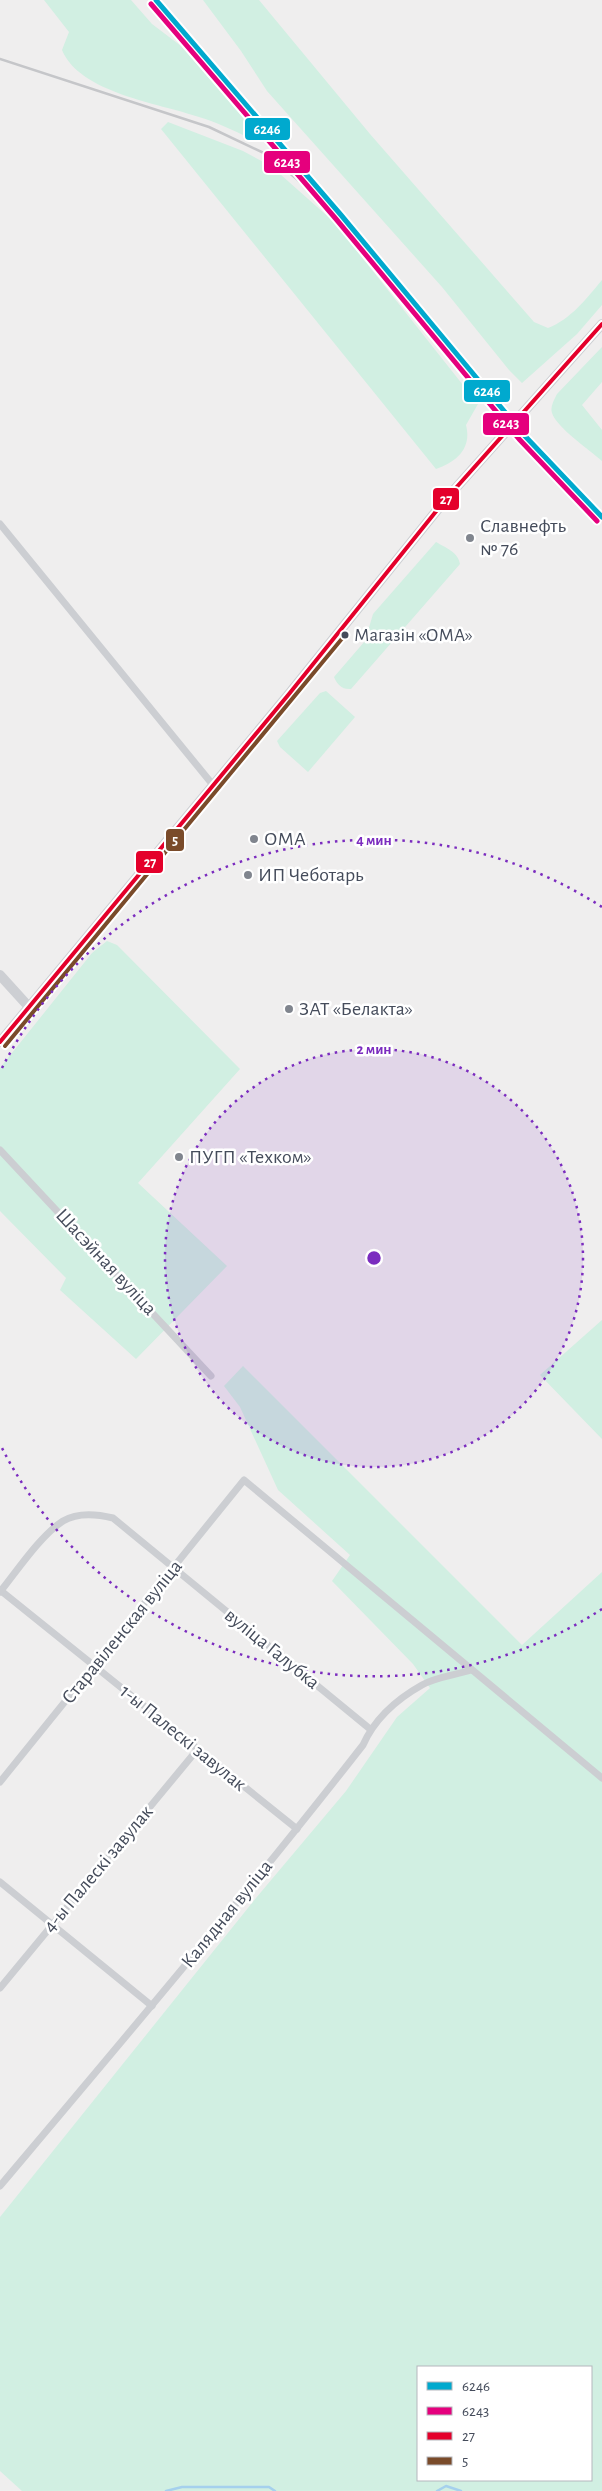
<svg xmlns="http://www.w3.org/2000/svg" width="602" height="2491" viewBox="0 0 602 2491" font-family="'Alegreya Sans',sans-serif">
<rect width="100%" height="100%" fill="#efeeee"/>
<g fill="#d1efe2" fill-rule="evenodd">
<path d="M44 0H131L152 24 181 46 254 130 253 135 249 138C233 130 216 122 199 117 158 103 80 93 62 50L69 32Z"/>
<path d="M203 0H259L370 134 534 322 548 328C571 319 586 299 602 280V305L577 334 522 383 509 370 442 287 267 91 241 51Z"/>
<path d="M168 122 243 151 271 166 334 222 478 404 466 425C472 448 457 462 436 469L161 129Z"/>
<path d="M602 347V382L582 405 602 430V461C590 450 557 428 552 413 550 407 554 400 557 394Z"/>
<path d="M436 542C446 548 458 552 460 564L351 689C342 690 337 684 334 677L365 641 373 614Z"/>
<polygon points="326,691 355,717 308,772 280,747 277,741 320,693"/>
<polygon points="107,941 117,945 240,1069 138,1183 227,1266 136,1359 60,1290 66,1278 0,1211 0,1068 92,953"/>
<polygon points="602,1320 602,1439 540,1375"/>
<path d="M243 1366 522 1645 602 1572V2491H22L0 2471V2217L256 1898 346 1791 397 1717 430 1688 413 1664 332 1581 350 1555 278 1490 240 1407 224 1386ZM418 2367H591V2480H418Z"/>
</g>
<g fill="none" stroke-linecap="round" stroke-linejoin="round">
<g stroke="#a5d0ed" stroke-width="2.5">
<polyline points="166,2491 182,2487 269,2487 275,2491"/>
<polyline points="437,2491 446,2486 461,2491"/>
</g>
<g stroke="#ccced2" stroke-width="7">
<polyline points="0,524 213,785"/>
<polyline points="0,1150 211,1376"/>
<polyline points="0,1590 297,1829"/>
<path d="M0 1592C17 1571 40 1536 63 1521 78 1512 97 1514 113 1518L370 1729"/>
<polyline points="0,1782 244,1480 602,1778"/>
<polyline points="0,1882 152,2006"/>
<polyline points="0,1988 197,1750"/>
<path d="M0 2186C123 2040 246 1895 363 1745 375 1718 397 1699 422 1685 436 1677 456 1675 471 1670"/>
</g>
<g stroke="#cdcfd3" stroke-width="10">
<polyline points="0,975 29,1007"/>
<polyline points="0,1042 289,694 446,499 602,324"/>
</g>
<polyline stroke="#c5c6c9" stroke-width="2.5" points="0,59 209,127 266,154 341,215"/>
<defs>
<polyline id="bus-1" points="0,1042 289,694 446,499 602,324"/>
<polyline id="bus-2" points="5,1046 345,635"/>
</defs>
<use href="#bus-1" stroke="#fff" stroke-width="8"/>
<use href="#bus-2" stroke="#fff" stroke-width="8"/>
<use href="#bus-1" stroke="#e4002b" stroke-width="4"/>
<use href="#bus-2" stroke="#7a4b2a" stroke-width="4"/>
<defs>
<polyline id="rail-1" points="156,0 341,215 524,435 602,517"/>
<polyline id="rail-2" points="151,4 336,219 519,439 597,521"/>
</defs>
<use href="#rail-1" stroke="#fff" stroke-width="9"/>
<use href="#rail-2" stroke="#fff" stroke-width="9"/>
<use href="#rail-1" stroke="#00a9ce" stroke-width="5"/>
<use href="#rail-2" stroke="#e5007d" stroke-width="5"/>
</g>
<circle cx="374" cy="1258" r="209" fill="#7b2cbf" fill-opacity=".12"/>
<g fill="none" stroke="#7b2cbf" stroke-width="2.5" stroke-dasharray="2.5 5">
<circle cx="374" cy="1258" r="209"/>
<path d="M602 1609A418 418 0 0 1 2 1448M2 1068A418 418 0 0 1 602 907"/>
</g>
<g fill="#80858e" stroke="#fff" stroke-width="2">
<circle cx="470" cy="538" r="5"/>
<circle cx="254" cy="839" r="5"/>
<circle cx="248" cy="875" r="5"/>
<circle cx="289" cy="1009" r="5"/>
<circle cx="179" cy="1157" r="5"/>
</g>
<circle fill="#454c5b" stroke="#fff" stroke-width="2" cx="345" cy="635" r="4.5"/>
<g text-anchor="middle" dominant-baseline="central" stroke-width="5" stroke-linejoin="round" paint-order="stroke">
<g font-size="19" fill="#454c5b" stroke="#fff" text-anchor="start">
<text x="354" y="635">Магазін «ОМА»</text>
</g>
<g font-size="20" fill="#454c5b" stroke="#fff" text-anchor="start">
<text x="480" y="526">Славнефть<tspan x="480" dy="23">№ 76</tspan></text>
<text x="264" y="839">ОМА</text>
<text x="258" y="875">ИП Чеботарь</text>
<text x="299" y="1009">ЗАТ «Белакта»</text>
<text x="189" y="1157">ПУГП «Техком»</text>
</g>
<g font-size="20" fill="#454c5b" stroke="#fff">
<text transform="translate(106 1262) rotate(47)">Шасэйная вуліца</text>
<text transform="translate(122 1632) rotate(-51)">Старавіленская вуліца</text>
<text transform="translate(272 1649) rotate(39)">вуліца Галубка</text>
<text transform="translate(183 1738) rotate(39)">1-ы Палескі завулак</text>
<text transform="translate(98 1869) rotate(-50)">4-ы Палескі завулак</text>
<text transform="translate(227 1914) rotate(-51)">Калядная вуліца</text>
</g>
</g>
<circle cx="374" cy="1258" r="8" fill="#7b2cbf" stroke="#fff" stroke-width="2.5"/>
<g font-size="15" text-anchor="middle" font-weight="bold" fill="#7b2cbf" stroke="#fff" stroke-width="5" stroke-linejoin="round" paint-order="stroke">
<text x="374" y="845">4 мин</text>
<text x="374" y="1054">2 мин</text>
</g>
<g stroke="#fff" stroke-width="2">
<rect x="244" y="117" width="47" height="24" rx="5" fill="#00a9ce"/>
<rect x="263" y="150" width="48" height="24" rx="5" fill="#e5007d"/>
<rect x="463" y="379" width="48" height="24" rx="5" fill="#00a9ce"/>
<rect x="482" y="412" width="48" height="24" rx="5" fill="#e5007d"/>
<rect x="432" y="487" width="28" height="24" rx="5" fill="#e4002b"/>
<rect x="165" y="828" width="20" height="24" rx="5" fill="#7a4b2a"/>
<rect x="135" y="850" width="29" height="24" rx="5" fill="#e4002b"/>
</g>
<g font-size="14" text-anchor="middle" font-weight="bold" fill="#fff">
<text x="267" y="134">6246</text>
<text x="287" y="167">6243</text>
<text x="487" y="396">6246</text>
<text x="506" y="428">6243</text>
<text x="446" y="504">27</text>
<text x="175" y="845">5</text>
<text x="150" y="867">27</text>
</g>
<rect x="417" y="2366" width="175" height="115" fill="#ffffff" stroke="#b5b7bd"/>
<rect x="427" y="2382" width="25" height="8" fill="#00a9ce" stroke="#b5b7bd"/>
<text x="462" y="2391" font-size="15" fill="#454c5b">6246</text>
<rect x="427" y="2407" width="25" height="8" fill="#e5007d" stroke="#b5b7bd"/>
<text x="462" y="2416" font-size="15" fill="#454c5b">6243</text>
<rect x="427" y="2432" width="25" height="8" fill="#e4002b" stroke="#b5b7bd"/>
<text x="462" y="2441" font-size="15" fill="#454c5b">27</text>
<rect x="427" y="2457" width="25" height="8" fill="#7a4b2a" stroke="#b5b7bd"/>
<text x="462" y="2466" font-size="15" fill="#454c5b">5</text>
</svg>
